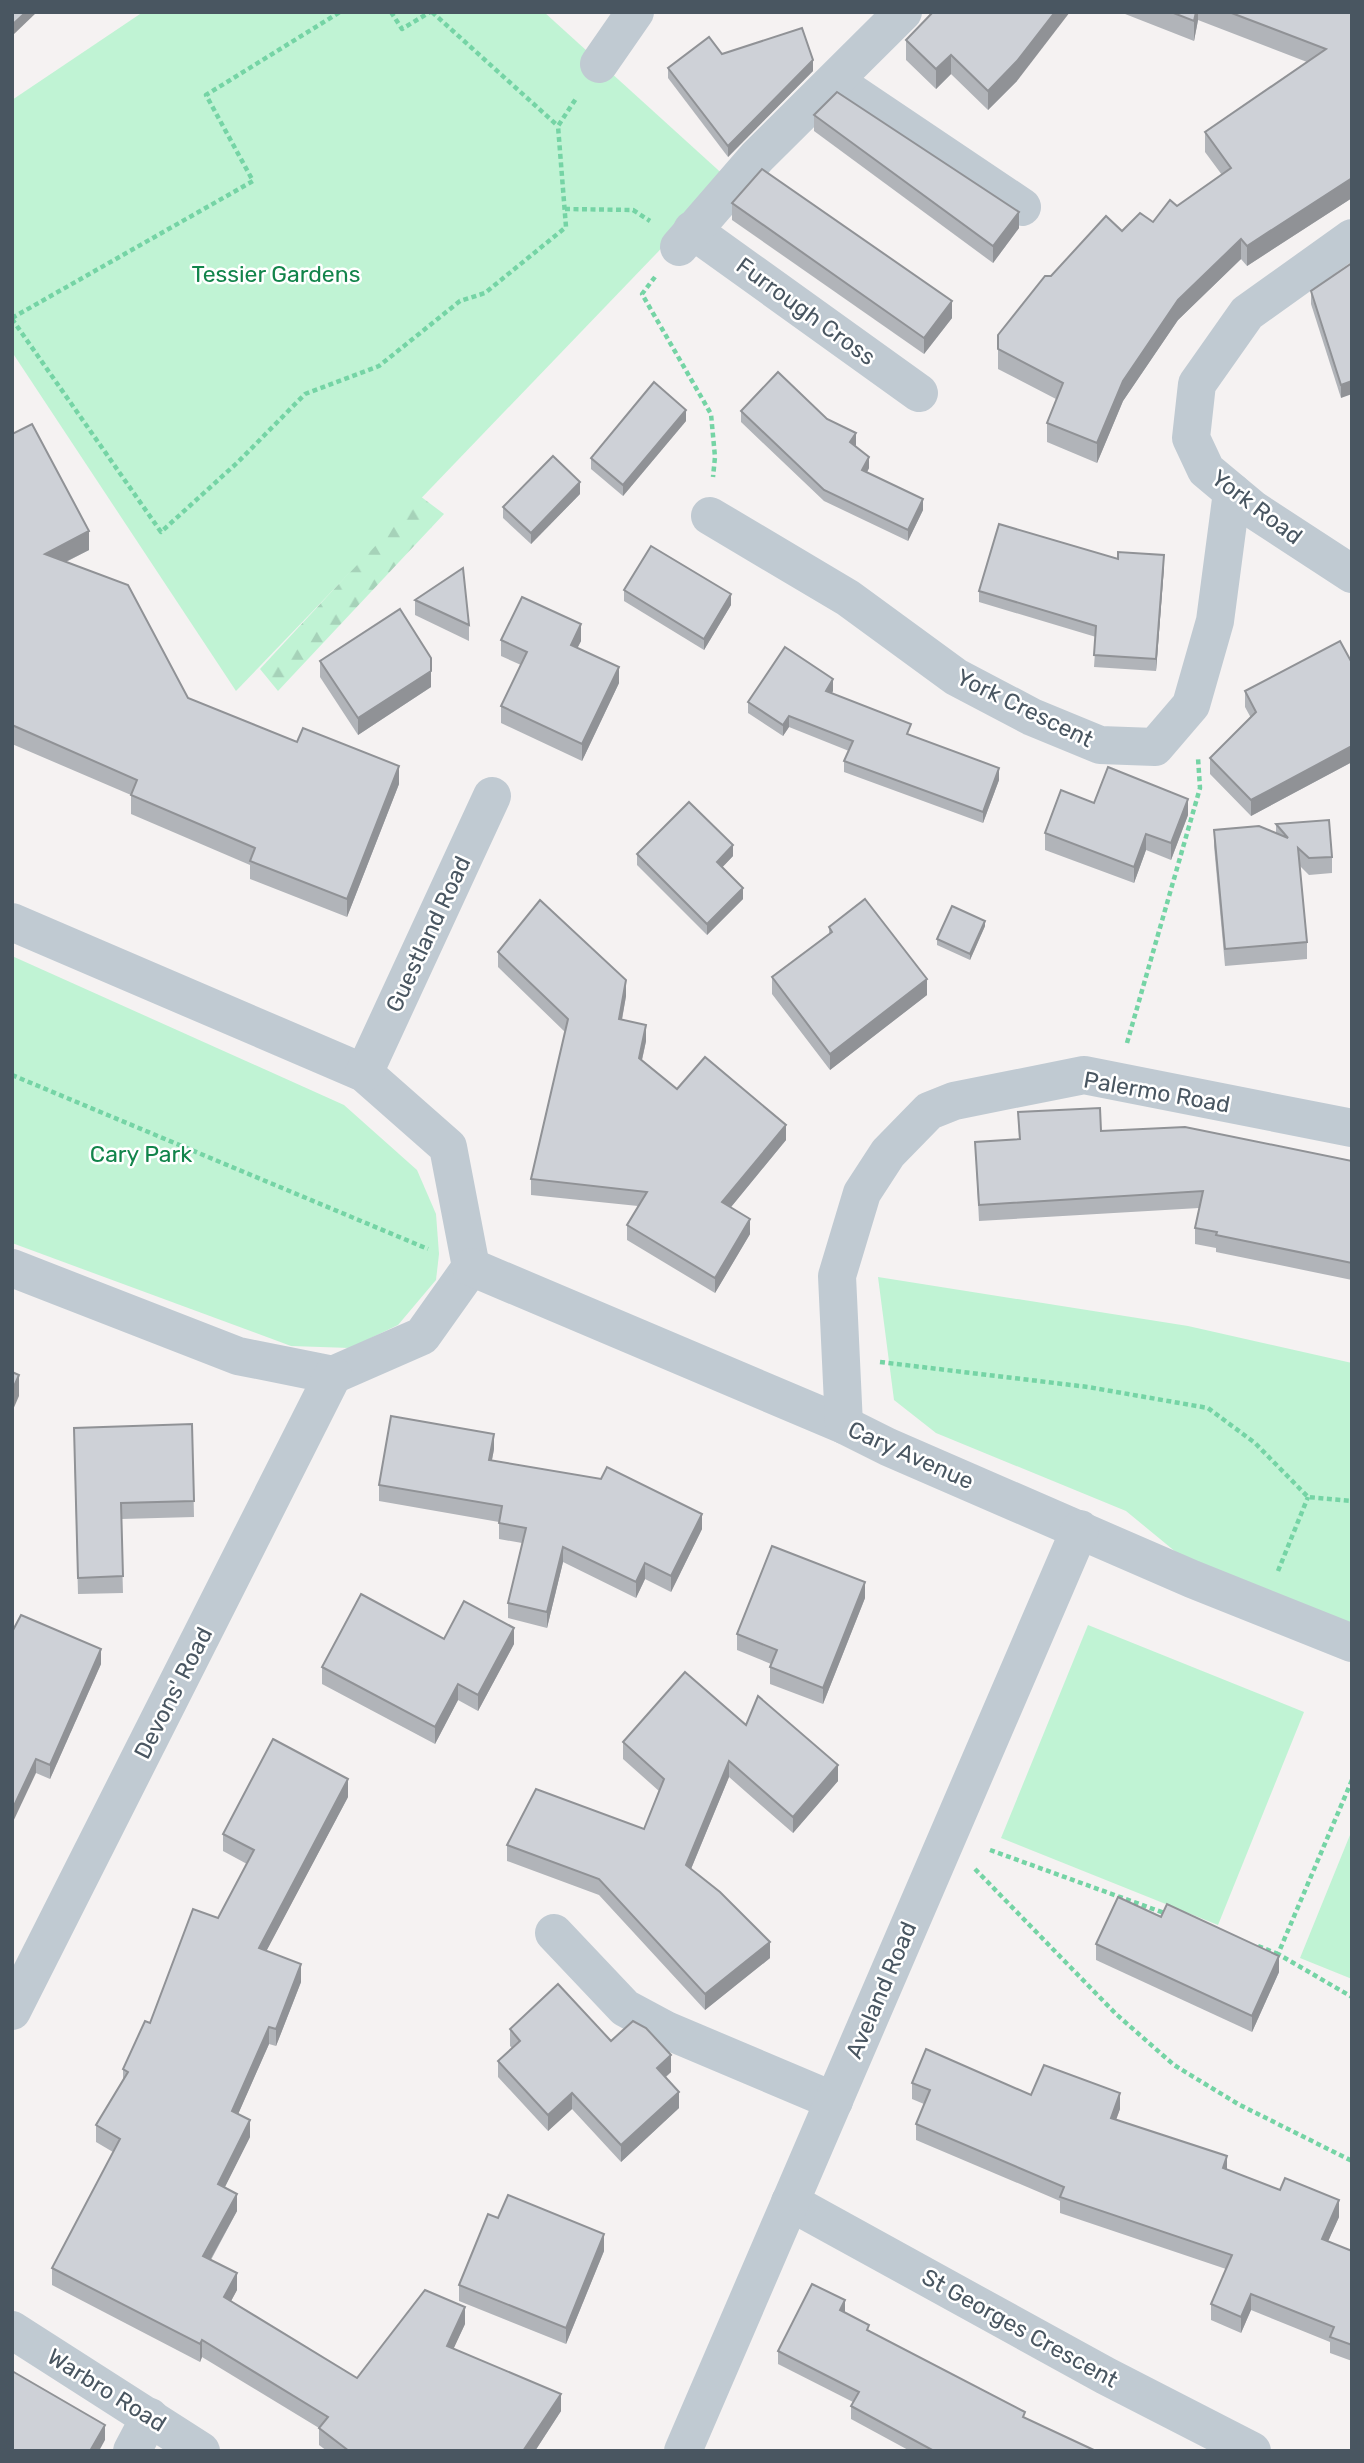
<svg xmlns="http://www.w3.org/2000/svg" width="1364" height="2463" viewBox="0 0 1364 2463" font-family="Rubik,sans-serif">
<defs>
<pattern id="forest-firs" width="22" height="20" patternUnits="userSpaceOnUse" patternTransform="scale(1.75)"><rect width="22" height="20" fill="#c0f3d4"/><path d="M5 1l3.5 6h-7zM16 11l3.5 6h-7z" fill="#a6d2b9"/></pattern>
</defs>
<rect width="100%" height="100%" fill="#f5f2f2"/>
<polygon fill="url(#forest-firs)" points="420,496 444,514 278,691 260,669"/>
<g fill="#c0f3d4">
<polygon points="143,12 544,12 728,179 236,691 12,352 12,100"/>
<polygon points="12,956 344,1105 417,1170 436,1214 439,1254 436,1280 398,1325 350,1348 291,1346 12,1243"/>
<polygon points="878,1277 1188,1326 1352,1363 1352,1629 1188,1562 1126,1511 936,1433 894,1400"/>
<polygon points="1088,1625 1304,1712 1218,1925 1001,1838"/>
<polygon points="1352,1830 1352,1979 1300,1958"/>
</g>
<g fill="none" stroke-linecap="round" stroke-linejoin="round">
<g stroke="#75d4a5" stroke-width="4.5" stroke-dasharray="5 3.5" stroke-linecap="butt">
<polyline points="391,12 402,29 430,12"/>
<polyline points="432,12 558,126"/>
<polyline points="565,209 633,210 650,221"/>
<polyline points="655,277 642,294 711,414 715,457 713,477"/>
<polyline points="12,318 253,181 206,95 340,12"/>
<polyline points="12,319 161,532 238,462 305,394 379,366 460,301 485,293 566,227 558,126 577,97"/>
<polyline points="1127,1043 1200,788 1198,758"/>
<polyline points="12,1075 428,1249"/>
<polyline points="880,1362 1088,1387 1208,1408 1255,1443 1308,1497 1352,1501"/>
<polyline points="1278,1571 1308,1497"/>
<polyline points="1352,1780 1278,1954 1352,1997"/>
<polyline points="990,1850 1167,1914"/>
<polyline points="975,1869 1116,2014 1174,2065 1238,2104 1352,2161"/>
<polyline points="1258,1946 1278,1954"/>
</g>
<g stroke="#c0cad2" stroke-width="38">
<polyline points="599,64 635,12"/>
<polyline points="836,82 1022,207"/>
<polyline points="692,230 919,393"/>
<polyline points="1352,238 1247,313 1197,384 1191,438 1206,470 1254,510 1352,574"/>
<polyline points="679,247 757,157 903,12"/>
<polyline points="710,516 848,598 956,677 1032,717 1100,745 1155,747 1191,705 1215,621 1232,492"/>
<polyline points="12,922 364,1073 448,1147 471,1267 422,1336 333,1375 238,1356 12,1268"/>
<polyline points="364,1073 492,796"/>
<polyline points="471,1267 844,1425 888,1447 1192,1579 1352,1643"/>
<polyline points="844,1425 837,1276 862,1193 888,1153 929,1111 954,1101 1084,1075 1352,1128"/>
<polyline points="554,1933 625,2008 666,2030 834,2101"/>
<polyline points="12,2011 333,1375"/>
<polyline points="790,2202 1106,2376 1252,2451"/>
<polyline points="12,2330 201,2451"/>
<polyline points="132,2451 150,2417"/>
<polyline points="683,2451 1080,1529"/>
</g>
</g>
<g fill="#b1b4b9">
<polygon points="933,12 1017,81 988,110 951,74 936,89 906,60 906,40"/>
<polygon points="1120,12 1352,12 1352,198 1247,266 1241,259 1178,320 1123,401 1097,463 1047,442 1047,423 1056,399 998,369 998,335 1051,276 1122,231 1153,222 1222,175 1205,152 1205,132 1307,62 1198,20 1194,41"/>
<polygon points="722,54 813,71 728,157 668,78 668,68"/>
<polygon points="814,115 1019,228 993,263 814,131"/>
<polygon points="732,203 952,318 924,354 732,220"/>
<polygon points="1352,263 1341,398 1311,304 1311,291"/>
<polygon points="741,411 827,419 856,445 855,446 869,468 867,472 923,510 908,541 824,501 741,422"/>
<polygon points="686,421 623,496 591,469 591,458"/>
<polygon points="12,434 89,550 66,562 188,698 399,784 347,917 250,879 250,865 131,814 131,795 12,744"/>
<polygon points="580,494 531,544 503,518 503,507"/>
<polygon points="1118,559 1164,567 1156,671 1094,667 1096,637 979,602 979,591"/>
<polygon points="624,590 731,605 704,650 624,601"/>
<polygon points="415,600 469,625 469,641 415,615"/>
<polygon points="501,640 581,641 577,648 619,683 582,761 501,723 501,706 521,665 501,656"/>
<polygon points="320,661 431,687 358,735 320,677"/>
<polygon points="1352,663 1352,762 1251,816 1210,774 1210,758 1251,718 1245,707 1245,691"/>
<polygon points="833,691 832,693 911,736 999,780 983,823 844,772 844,761 849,751 789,727 783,736 748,713 748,702"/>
<polygon points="1094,803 1188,815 1171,860 1146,850 1134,883 1045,850 1045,833"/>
<polygon points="1276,824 1332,857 1332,873 1309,875 1300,866 1307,942 1307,959 1225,966 1214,846 1214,830 1276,833"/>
<polygon points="637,854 733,856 722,867 743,899 707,935 637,865"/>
<polygon points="985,926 970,960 937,945 937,939"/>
<polygon points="829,927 927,995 830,1070 772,994 772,977 829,934"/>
<polygon points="498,952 626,996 622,1020 646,1041 642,1060 677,1089 786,1140 731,1207 750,1234 715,1293 627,1240 627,1225 638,1206 531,1195 531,1179 565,1032 498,967"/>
<polygon points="1018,1112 1101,1131 1352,1161 1352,1280 1216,1252 1216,1248 1195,1244 1195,1228 1199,1208 979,1221 975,1142 1019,1139"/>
<polygon points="192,1424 194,1517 121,1519 123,1593 78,1594 74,1444"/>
<polygon points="494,1449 492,1460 702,1529 671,1592 645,1579 636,1598 563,1562 547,1628 508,1618 508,1603 522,1543 499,1539 499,1522 379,1501 379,1485"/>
<polygon points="865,1598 823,1704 770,1684 770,1667 771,1664 737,1650 737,1634"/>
<polygon points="21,1615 101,1664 50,1779 36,1773"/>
<polygon points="444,1639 514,1644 478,1711 458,1700 435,1744 322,1684 322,1667"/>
<polygon points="746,1725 838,1781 793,1833 729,1777 691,1869 770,1958 705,2010 599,1895 507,1861 507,1845 644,1829 659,1791 623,1759 623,1742"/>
<polygon points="348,1797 266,1951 301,1982 276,2046 269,2044 238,2114 250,2137 224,2188 237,2211 211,2260 237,2290 231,2301 357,2378 465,2324 453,2349 561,2411 535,2451 327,2451 319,2445 319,2428 202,2357 200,2362 52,2285 52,2268 113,2152 96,2142 96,2125 123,2080 123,2069 150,2023 218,1918 247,1864 223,1851 223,1834"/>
<polygon points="1096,1944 1279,1972 1252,2032 1096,1960"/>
<polygon points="510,2029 611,2041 671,2072 666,2077 679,2108 621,2162 572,2109 548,2131 498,2077 498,2061 512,2048 510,2046"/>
<polygon points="912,2083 1031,2095 1120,2109 1116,2119 1227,2170 1339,2217 1328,2241 1352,2251 1352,2361 1330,2353 1330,2342 1251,2310 1241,2333 1211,2320 1211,2304 1226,2269 1060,2213 1060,2201 916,2140 916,2124 924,2104 912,2099"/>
<polygon points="498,2218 604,2251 566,2344 459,2301 459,2285"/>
<polygon points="845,2312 869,2331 1025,2418 1096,2451 910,2451 851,2419 851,2406 853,2402 778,2364 778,2351"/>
</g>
<g fill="#909296">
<polygon points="26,12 37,12 12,36 12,25"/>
<polygon points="1055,12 1070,12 1017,81 988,110 988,91"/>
<polygon points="1196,12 1198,12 1198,20 1194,41 1194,21"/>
<polygon points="951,55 951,74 936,89 936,69"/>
<polygon points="813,60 813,71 728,157 728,146"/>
<polygon points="1352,178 1352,198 1247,266 1247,246"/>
<polygon points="1019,212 1019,228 993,263 993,246"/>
<polygon points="1241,239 1241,259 1178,320 1123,401 1097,463 1097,443 1123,381 1178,300"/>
<polygon points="952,301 952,318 924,354 924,338"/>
<polygon points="1352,381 1352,394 1341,398 1341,385"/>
<polygon points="686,410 686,421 623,496 623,485"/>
<polygon points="856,433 856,445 850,453 850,442"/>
<polygon points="869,457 869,468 862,482 862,470"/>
<polygon points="580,482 580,494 531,544 531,533"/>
<polygon points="923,499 923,510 908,541 908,530"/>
<polygon points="89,531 89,550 45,572 45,554"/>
<polygon points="1164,555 1164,567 1156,671 1156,659"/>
<polygon points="731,594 731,605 704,650 704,639"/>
<polygon points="581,624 581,641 571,661 571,645"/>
<polygon points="619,667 619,683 582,761 582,744"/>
<polygon points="431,671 431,687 358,735 358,718"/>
<polygon points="833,679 833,691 826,702 826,691"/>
<polygon points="789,716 789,727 783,736 783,725"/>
<polygon points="1352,746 1352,762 1251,816 1251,800"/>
<polygon points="399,766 399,784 347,917 347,899"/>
<polygon points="999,768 999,780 983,823 983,812"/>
<polygon points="1188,799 1188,815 1171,860 1171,843"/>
<polygon points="1146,834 1146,850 1134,883 1134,867"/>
<polygon points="733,845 733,856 717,873 717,862"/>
<polygon points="743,888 743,899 707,935 707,924"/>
<polygon points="985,921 985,926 970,960 970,954"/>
<polygon points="927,979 927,995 830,1070 830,1054"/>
<polygon points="626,980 626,996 619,1035 619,1019"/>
<polygon points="646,1025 646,1041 639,1073 639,1058"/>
<polygon points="786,1125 786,1140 722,1218 722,1202"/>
<polygon points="750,1219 750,1234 715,1293 715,1278"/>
<polygon points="19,1375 19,1396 12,1412 12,1391"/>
<polygon points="494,1434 494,1449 489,1475 489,1460"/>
<polygon points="702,1514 702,1529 671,1592 671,1576"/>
<polygon points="563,1547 563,1562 547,1628 547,1612"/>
<polygon points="645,1563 645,1579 636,1598 636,1582"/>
<polygon points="865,1582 865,1598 823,1704 823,1688"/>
<polygon points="514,1628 514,1644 478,1711 478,1695"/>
<polygon points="101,1649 101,1664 50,1779 50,1765"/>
<polygon points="458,1684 458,1700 435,1744 435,1727"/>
<polygon points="36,1759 36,1773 12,1824 12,1810"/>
<polygon points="729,1761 729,1777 686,1881 686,1865"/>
<polygon points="838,1765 838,1781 793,1833 793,1817"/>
<polygon points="348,1779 348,1797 259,1965 259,1948"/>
<polygon points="770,1942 770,1958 705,2010 705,1994"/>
<polygon points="1279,1956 1279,1972 1252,2032 1252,2016"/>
<polygon points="301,1964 301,1982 276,2046 276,2029"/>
<polygon points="269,2027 269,2044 232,2128 232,2111"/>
<polygon points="671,2055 671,2072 657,2084 657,2068"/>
<polygon points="679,2092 679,2108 621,2162 621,2145"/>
<polygon points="572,2093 572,2109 548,2131 548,2115"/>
<polygon points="1120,2093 1120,2109 1111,2134 1111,2118"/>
<polygon points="250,2120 250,2137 218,2201 218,2184"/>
<polygon points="1227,2156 1227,2172 1223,2168"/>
<polygon points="237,2194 237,2211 203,2273 203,2256"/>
<polygon points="1339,2200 1339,2217 1322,2255 1322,2239"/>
<polygon points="604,2234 604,2251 566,2344 566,2328"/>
<polygon points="237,2273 237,2290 224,2314 224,2297"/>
<polygon points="1251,2294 1251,2310 1241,2333 1241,2317"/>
<polygon points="845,2300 845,2313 840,2310"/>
<polygon points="465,2307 465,2324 447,2363 447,2346"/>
<polygon points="202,2340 202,2357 200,2362 200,2344"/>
<polygon points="561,2394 561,2411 535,2451 523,2451"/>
<polygon points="105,2425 105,2440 99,2451 90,2451"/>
</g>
<g fill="#ced1d7" stroke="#909296" stroke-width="2">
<polygon points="12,12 26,12 12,25"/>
<polygon points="933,12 1055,12 1017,61 988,91 951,55 936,69 906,40"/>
<polygon points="1171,12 1196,12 1194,21"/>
<polygon points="1229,12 1352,12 1352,178 1247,246 1241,239 1178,300 1123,381 1097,443 1047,423 1063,383 998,349 998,335 1045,276 1051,276 1106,216 1122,231 1140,213 1153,222 1170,200 1177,206 1231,168 1205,132 1326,49"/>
<polygon points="802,28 813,60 728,146 668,68 709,37 722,54"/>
<polygon points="837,92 1019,212 993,246 814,115"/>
<polygon points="762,169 952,301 924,338 732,203"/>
<polygon points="1352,263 1352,381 1341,385 1311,291"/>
<polygon points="778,372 827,419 856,433 850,442 869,457 862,470 923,499 908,530 824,490 741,411"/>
<polygon points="654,382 686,410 623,485 591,458"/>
<polygon points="32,424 89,531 45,554 128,585 188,698 297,742 303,728 399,766 347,899 250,861 255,848 131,795 137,780 12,725 12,434"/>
<polygon points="553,456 580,482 531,533 503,507"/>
<polygon points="999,524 1118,559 1118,552 1164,555 1156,659 1094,655 1096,626 979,591"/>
<polygon points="651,546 731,594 704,639 624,590"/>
<polygon points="463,568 469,625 415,600"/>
<polygon points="522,597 581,624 571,645 619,667 582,744 501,706 527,652 501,640"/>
<polygon points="400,609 431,658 431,671 358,718 320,661"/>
<polygon points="1340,641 1352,663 1352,746 1251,800 1210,758 1256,712 1245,691"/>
<polygon points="785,647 833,679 826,691 911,724 907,734 999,768 983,812 844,761 853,741 789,716 783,725 748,702"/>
<polygon points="1108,767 1188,799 1171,843 1146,834 1134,867 1045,833 1061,790 1094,803"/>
<polygon points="689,802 733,845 717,862 743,888 707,924 637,854"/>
<polygon points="1329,820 1332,857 1309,858 1298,848 1307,942 1225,949 1214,830 1259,826 1288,838 1276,824"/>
<polygon points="865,899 927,979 830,1054 772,977 832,932 829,927"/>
<polygon points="540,900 626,980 619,1019 646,1025 639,1058 677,1089 705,1057 786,1125 722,1202 750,1219 715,1278 627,1225 647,1192 531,1179 568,1019 498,952"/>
<polygon points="952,906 985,921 970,954 937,939"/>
<polygon points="1100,1108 1101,1131 1185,1127 1352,1161 1352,1263 1216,1235 1217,1232 1195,1228 1203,1191 979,1205 975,1142 1020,1139 1018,1112"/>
<polygon points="12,1372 19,1375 12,1391"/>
<polygon points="391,1416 494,1434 489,1460 601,1479 607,1467 702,1514 671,1576 645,1563 636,1582 563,1547 547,1612 508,1603 526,1528 499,1523 502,1506 379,1485"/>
<polygon points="192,1424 194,1501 121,1503 123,1576 78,1578 74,1428"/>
<polygon points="772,1546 865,1582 823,1688 770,1667 777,1650 737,1634"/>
<polygon points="361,1594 444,1639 464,1601 514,1628 478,1695 458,1684 435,1727 322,1667"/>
<polygon points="21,1615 101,1649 50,1765 36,1759 12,1810 12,1632"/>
<polygon points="685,1672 746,1725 758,1696 838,1765 793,1817 729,1761 686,1865 720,1892 770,1942 705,1994 599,1879 507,1845 536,1789 644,1829 664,1779 623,1742"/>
<polygon points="273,1739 348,1779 259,1948 301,1964 276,2029 269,2027 232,2111 250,2120 218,2184 237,2194 203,2256 237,2273 224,2297 357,2378 425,2290 465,2307 447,2346 561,2394 523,2451 349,2451 319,2428 328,2417 202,2340 200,2344 52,2268 120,2139 96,2125 128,2072 123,2069 145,2021 150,2023 193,1909 218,1918 254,1850 223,1834"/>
<polygon points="1118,1897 1161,1917 1167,1904 1279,1956 1252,2016 1096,1944"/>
<polygon points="558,1984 611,2041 633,2021 646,2028 671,2055 657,2068 679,2092 621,2145 572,2093 548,2115 498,2061 520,2041 510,2029"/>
<polygon points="926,2049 1031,2095 1044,2065 1120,2093 1111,2118 1227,2156 1223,2168 1280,2190 1285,2178 1339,2200 1322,2239 1352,2251 1352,2345 1330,2337 1334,2327 1251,2294 1241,2317 1211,2304 1232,2255 1060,2197 1064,2187 916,2124 930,2090 912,2083"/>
<polygon points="508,2195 604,2234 566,2328 459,2285 488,2214 498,2218"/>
<polygon points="812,2284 845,2300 840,2310 869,2325 867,2330 1025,2412 1023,2417 1096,2451 934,2451 851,2406 859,2392 778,2351"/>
<polygon points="12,2371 105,2425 90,2451 12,2451"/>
</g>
<g text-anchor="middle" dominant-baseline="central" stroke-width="5" stroke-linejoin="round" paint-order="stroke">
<g font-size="23" fill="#12844b" stroke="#fff">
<text x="276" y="274">Tessier Gardens</text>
<text x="141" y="1154">Cary Park</text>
</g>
<g font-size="23" fill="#495661" stroke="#fff">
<text transform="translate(806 311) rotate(36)">Furrough Cross</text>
<text transform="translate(1257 507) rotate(37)">York Road</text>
<text transform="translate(1025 708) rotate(26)">York Crescent</text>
<text transform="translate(428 934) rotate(-65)">Guestland Road</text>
<text transform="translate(1157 1092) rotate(10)">Palermo Road</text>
<text transform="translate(911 1455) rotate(24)">Cary Avenue</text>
<text transform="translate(173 1693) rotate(-63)">Devons' Road</text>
<text transform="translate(881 1990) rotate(-67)">Aveland Road</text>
<text transform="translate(1020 2328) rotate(29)">St Georges Crescent</text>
<text transform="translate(107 2390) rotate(32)">Warbro Road</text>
</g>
</g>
<rect width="1364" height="2463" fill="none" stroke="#495661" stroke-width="28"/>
</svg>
